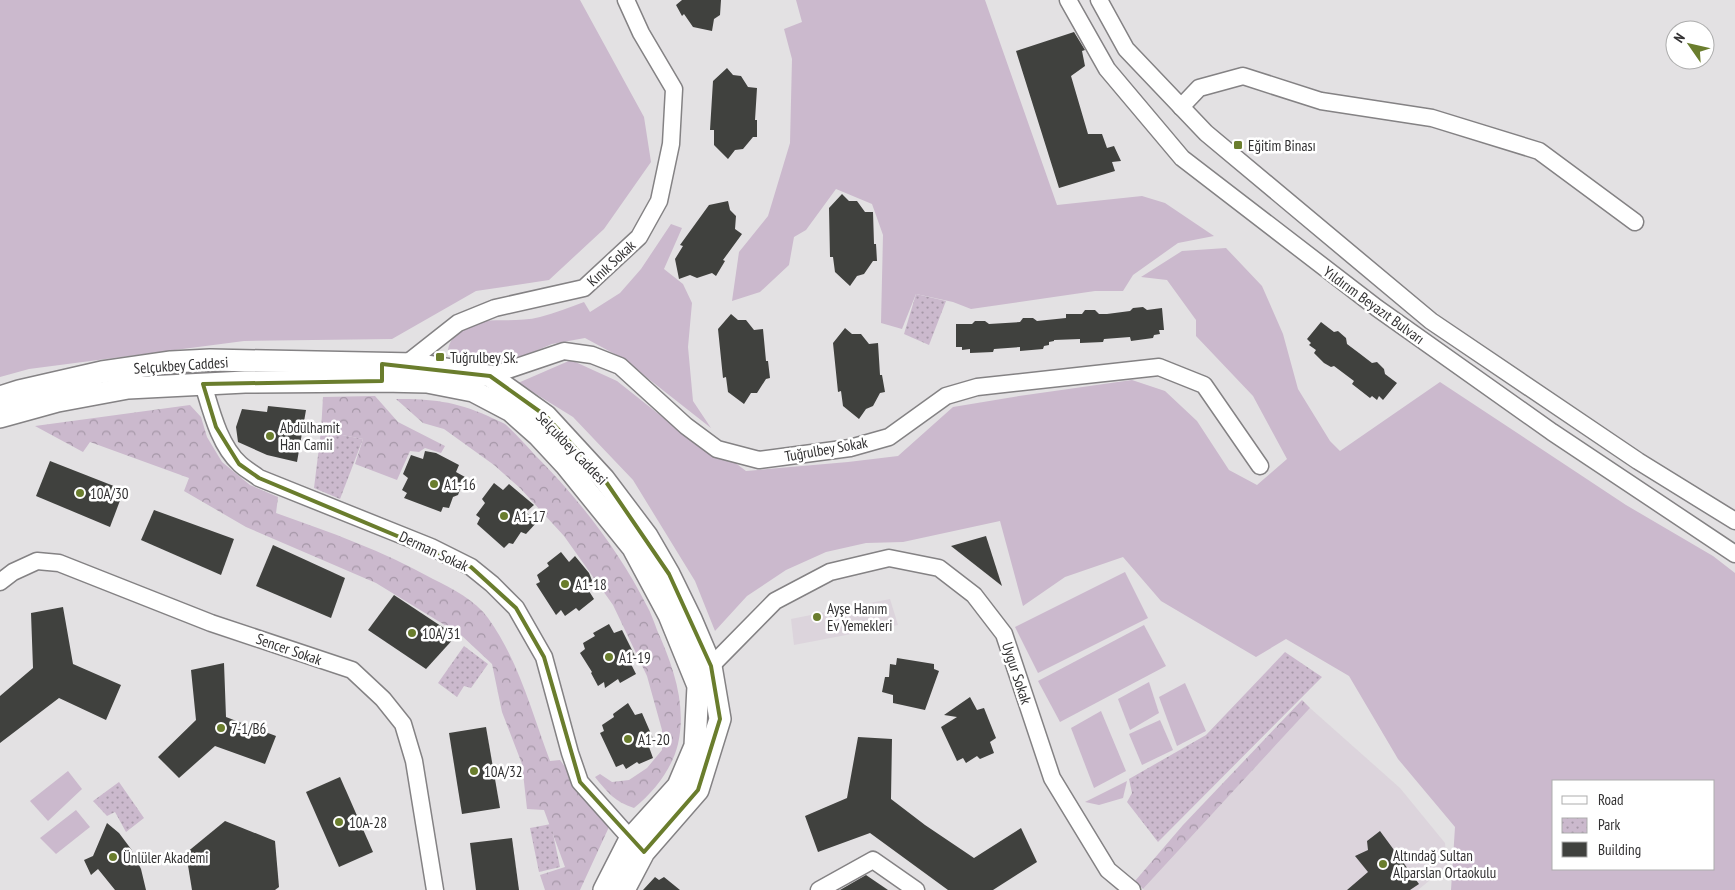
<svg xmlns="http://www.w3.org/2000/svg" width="1735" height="890" viewBox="0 0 1735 890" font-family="'PT Sans Narrow',sans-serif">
<defs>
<pattern id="forest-crowns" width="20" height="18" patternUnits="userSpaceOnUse" patternTransform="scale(1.25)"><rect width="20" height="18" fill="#cbb9cd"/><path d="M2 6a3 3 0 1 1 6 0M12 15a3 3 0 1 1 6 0" fill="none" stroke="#a597a7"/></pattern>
<pattern id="park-dots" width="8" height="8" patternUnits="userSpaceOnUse" patternTransform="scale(1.25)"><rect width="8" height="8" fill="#cbb9cd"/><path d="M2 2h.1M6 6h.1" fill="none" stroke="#a597a7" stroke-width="1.8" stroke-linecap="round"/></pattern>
</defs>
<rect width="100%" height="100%" fill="#e3e1e3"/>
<g fill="#dcd4dc">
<polygon points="890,599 898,625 794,645 791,619"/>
<polygon points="1310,708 1400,788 1445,843 1447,866 1418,890 1144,890 1143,889"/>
</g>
<g fill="#cbb9cd" fill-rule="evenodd">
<polygon points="0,0 580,0 644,117 651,162 604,229 549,280 476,291 392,339 244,341 29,369 0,377"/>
<polygon points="796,0 985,0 1057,205 1142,196 1165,203 1214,236 1178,243 1133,275 1123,291 1095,291 971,309 953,302 916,294 902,329 881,323 883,235 872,204 836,189 806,230 794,237 789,265 760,292 732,301 739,252 768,216 790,143 792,59 784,29 802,22"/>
<path d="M671 224 682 228 664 269 683 284 692 303 688 347 693 401 711 428 622 358 585 338 552 344 505 364 448 352C448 336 468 323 483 321 502 319 521 322 540 317 555 313 570 307 584 302L590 312 620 293 641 269Z"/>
<path d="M1226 248 1262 286 1283 334 1298 389 1330 441 1340 451 1440 382 1626 505 1713 556 1735 573V890H1451L1455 827 1398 759 1349 676 1286 639 1256 657 1161 601 1123 557 1065 577 1023 606 1000 521 903 542 866 543 826 552 786 570 747 596 715 631 695 581 633 480 573 417 518 383 571 360 617 381 680 431V421L746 471 848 462 898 456 953 407 1019 396 1132 380 1165 391 1197 421 1229 470 1257 485 1287 459 1253 396 1196 336V320L1167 280 1141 277 1182 251ZM1554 781H1714V869H1554Z"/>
<polygon points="1125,572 1148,618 1038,673 1015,627"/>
<polygon points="1144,625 1166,666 1060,722 1038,681"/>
<polygon points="1149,682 1159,713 1130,730 1118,699"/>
<polygon points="1185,683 1206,731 1177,746 1159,697"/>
<polygon points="1101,711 1126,771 1094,788 1071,728"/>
<polygon points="1160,720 1173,750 1142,765 1129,734"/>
<polygon points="68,771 82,789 48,821 30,801"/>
<polygon points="1127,781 1123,798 1099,805 1085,802"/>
<polygon points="76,810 90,827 56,854 40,838"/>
</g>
<g fill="url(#forest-crowns)">
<polygon points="375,396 398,422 445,446 441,453 425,448 419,452 410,451 397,480 355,464 363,439 321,431 323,397"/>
<path d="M396 399C432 399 454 401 488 416 493 419 500 421 505 424 515 433 525 444 534 454 579 499 618 549 647 606 651 613 654 622 657 630 673 666 687 704 678 744 672 769 654 792 634 808 615 802 607 792 595 777L600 774 612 782 629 780 647 768 662 750V730L647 676 613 605 564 536 520 488 494 465 444 429 423 423Z"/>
<path d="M190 405 201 417 207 437 222 462 250 485 278 497 276 513C330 532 383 551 433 579 453 589 475 600 488 618 519 661 532 713 550 761L560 760 609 827 580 890H545L540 875 565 867 544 810 527 809 522 764 502 712 492 664 461 635 376 583 246 527 184 491 189 478 90 442 83 452 35 426Z"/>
<polygon points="1302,700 1310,708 1143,889 1135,881 1183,825"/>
</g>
<g fill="url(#park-dots)">
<polygon points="916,294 946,301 929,345 904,334"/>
<polygon points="321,431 363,439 340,499 314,488"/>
<polygon points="464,646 488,664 471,688 464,686 457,697 438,683"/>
<polygon points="1285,652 1322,677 1158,842 1127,802 1132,793 1129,779 1206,735"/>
<polygon points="119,782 144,818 126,832 115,812 107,816 93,801"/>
<polygon points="551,824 560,867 539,872 530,828"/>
</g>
<g fill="#40413e">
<polygon points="682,0 721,0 720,15 714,19 712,31 693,27 684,14 682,16 676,5"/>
<polygon points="1074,32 1085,50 1082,51 1085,66 1071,76 1088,134 1102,134 1107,148 1114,146 1121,161 1112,162 1115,171 1059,188 1016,51"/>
<polygon points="727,68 733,75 741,76 748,87 757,88 755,120 757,120 757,137 753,137 743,149 735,150 728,159 714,145 714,130 710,130 713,81"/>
<polygon points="842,194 849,201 857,201 865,212 873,212 874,244 876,244 877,261 873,261 864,274 857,276 850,286 835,272 833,257 830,257 829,208"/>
<polygon points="728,201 730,210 736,216 735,229 742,234 723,260 725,261 716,276 712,273 697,278 690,275 679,279 675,259 683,246 680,245 709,205"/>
<polygon points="1143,307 1147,310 1162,308 1164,330 1159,330 1160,334 1154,335 1153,338 1131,341 1130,337 1104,339 1103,342 1080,343 1080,339 1054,340 1054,341 1049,342 1049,345 1044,346 1043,349 1020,351 1020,347 994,349 993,352 970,353 970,349 962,350 962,347 956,347 956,324 972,324 975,321 985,321 989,324 1020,322 1023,318 1033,318 1037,321 1066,318 1066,314 1082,314 1085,310 1095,310 1099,314 1107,314 1130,311 1133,308"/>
<polygon points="731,314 738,320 746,320 754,330 763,329 766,361 768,361 770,378 766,379 757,393 751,393 744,404 728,392 726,377 723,378 718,329"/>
<polygon points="1321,322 1334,332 1338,331 1346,338 1347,344 1359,353 1372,363 1377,362 1384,369 1385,374 1397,383 1383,400 1379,396 1377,400 1372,396 1370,398 1352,384 1354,381 1334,366 1331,367 1324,363 1314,353 1316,350 1309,345 1311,343 1307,339"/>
<polygon points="845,328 852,334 861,334 869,344 878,343 880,375 882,375 885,392 880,393 873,406 866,409 859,419 843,406 841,391 838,392 833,343"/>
<polygon points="268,406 306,410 297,462 267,455 238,442 236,427 242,409 267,412"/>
<polygon points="425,451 436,453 459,465 456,472 465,477 458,495 453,497 449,508 443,507 441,512 404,498 407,493 402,490 408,478 403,474 411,455 423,459"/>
<polygon points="50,461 124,490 110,527 36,496"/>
<polygon points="494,483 503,490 509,484 534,505 526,512 537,522 526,534 521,532 513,544 509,543 504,548 477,524 480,518 476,515 485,503 482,499"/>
<polygon points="154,510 234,539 221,575 141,540"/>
<polygon points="986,536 1002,586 951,546"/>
<polygon points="273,545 345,578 331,618 256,586"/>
<polygon points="561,552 569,562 575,556 589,573 593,583 587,588 594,599 579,611 576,608 565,616 561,610 556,615 536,584 540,582 537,575 549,566 547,563"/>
<polygon points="394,595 456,636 426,669 368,630"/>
<polygon points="63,607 73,664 121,685 106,720 59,698 0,743 0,696 33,668 31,613"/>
<polygon points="609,624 614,633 622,630 637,660 631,664 636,674 620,683 618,679 605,688 604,682 598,686 591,673 592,672 580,653 585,649 583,643 595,636 593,633"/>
<polygon points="897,658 934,664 934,669 939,671 925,710 893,703 893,695 882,692 885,677 889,677 890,664 896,665"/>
<polygon points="224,663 226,717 276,736 265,764 215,746 179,778 158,757 196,720 191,670"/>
<polygon points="970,697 977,710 984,708 996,738 990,742 994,753 980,759 977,756 966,763 963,758 957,761 941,727 957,717 944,715"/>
<polygon points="628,703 635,715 642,713 655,743 649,747 653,758 639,764 637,762 626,769 623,764 616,767 600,733 604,731 602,725 614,717 613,714"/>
<polygon points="486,727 500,808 462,814 449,733"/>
<polygon points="858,737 892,739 891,799 925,825 974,858 1021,828 1037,862 993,890 948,890 870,833 818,852 805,816 847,798"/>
<polygon points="340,777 373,852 339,867 306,792"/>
<polygon points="225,821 275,841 279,887 275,890 192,890 186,853"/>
<polygon points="107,823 119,833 131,849 141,869 146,890 115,890 98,869 91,875 84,860 93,856"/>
<polygon points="1380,831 1419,884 1410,890 1347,890 1368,872 1355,856 1368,850 1367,841"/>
<polygon points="512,838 519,890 476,890 470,843"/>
<polygon points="866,875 888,890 840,890"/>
<polygon points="655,877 659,880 664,877 680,890 643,890"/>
</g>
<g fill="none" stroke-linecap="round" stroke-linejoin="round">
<defs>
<g id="minor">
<polyline points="1068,0 1107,69 1182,158 1377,308 1552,432 1735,554"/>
<polyline points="1099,0 1126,49 1206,133 1431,321 1638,461 1735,521"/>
<polyline points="1181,107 1199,88 1243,76 1321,101 1432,118 1539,151 1635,222"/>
<polyline points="406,364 458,323 495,308 584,288 639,237 659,201 671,144 674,89 641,33 626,0"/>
<polyline points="490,376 564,351 592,355 620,366 686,426 717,449 759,460 850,448 889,437 946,396 977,387 1159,367 1204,385 1260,466"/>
<path d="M203 384C211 410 219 445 240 464 245 469 253 473 259 478L431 547 471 567 492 584 516 608 544 657 570 753 580 782 638 847"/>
<polyline points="0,582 13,572 37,561 59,563 211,623 352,670 383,699 403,724 414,761 435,890"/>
<polyline points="706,673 711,666 775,601 830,572 889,558 939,568 974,595 1004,634 1052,778 1108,870 1132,890"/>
<polyline points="819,890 873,860 916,890"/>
</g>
<g id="tertiary">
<polyline points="0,397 19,391 102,372 171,362 210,360 415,364 490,376 546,416 604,479 647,536 669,574 691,619 711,666 720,719 698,790 644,852 624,890"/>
<polyline points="0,417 58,401 128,388 245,382 382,381 427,382 473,391 511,411 539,436 565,464 633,548 669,615 698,686 695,746 678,786 630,839 604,890"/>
</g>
</defs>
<use href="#minor" stroke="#848284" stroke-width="19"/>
<use href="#tertiary" stroke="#848284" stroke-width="24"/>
<use href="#minor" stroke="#fff" stroke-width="16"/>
<use href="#tertiary" stroke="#fff" stroke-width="21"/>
</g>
<path fill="none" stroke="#6a7d2d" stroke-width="4" stroke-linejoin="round" d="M382 364 490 376 546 416 604 479 669 574 711 666 720 719 698 790 644 852 580 782 544 657 516 608 471 567 259 478 239 464 216 427 203 384 382 381Z"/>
<g fill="#6a7d2d" stroke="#fff" stroke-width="2">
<rect x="1233" y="140" width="10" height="10" rx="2.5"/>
<rect x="435" y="352" width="10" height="10" rx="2.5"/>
<circle cx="270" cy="436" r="5"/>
<circle cx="434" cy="484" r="5"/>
<circle cx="80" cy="493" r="5"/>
<circle cx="504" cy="516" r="5"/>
<circle cx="565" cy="584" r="5"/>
<circle cx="817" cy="617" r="5"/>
<circle cx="412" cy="633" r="5"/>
<circle cx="609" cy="657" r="5"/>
<circle cx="221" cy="728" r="5"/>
<circle cx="628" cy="739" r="5"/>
<circle cx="474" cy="771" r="5"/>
<circle cx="339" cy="822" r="5"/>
<circle cx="113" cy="857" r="5"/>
<circle cx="1383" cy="864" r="5"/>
</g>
<g text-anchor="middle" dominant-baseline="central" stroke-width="5" stroke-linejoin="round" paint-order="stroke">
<g font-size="15" fill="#323132" stroke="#fff" text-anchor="start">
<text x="1248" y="145">Eğitim Binası</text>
<text x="450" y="357">Tuğrulbey Sk.</text>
<text x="280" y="427">Abdülhamit<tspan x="280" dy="17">Han Camii</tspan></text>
<text x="444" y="484">A1-16</text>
<text x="90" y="493">10A/30</text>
<text x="514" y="516">A1-17</text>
<text x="575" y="584">A1-18</text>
<text x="827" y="608">Ayşe Hanım<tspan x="827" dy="17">Ev Yemekleri</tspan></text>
<text x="422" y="633">10A/31</text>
<text x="619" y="657">A1-19</text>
<text x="231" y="728">7-1/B6</text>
<text x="638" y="739">A1-20</text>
<text x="484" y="771">10A/32</text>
<text x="349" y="822">10A-28</text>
<text x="1393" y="855">Altındağ Sultan<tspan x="1393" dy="17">Alparslan Ortaokulu</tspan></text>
<text x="123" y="857">Ünlüler Akademi</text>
</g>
<g font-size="15" fill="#323132" stroke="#fff">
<text transform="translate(611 263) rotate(-43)">Kınık Sokak</text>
<text transform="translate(1374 305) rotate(36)">Yıldırım Beyazıt Bulvarı</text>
<text transform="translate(181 365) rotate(-4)">Selçukbey Caddesi</text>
<text transform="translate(572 448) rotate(46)">Selçukbey Caddesi</text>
<text transform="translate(826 449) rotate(-10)">Tuğrulbey Sokak</text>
<text transform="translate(434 551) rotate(25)">Derman Sokak</text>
<text transform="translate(289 649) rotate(19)">Sencer Sokak</text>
<text transform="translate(1017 673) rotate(72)">Uygur Sokak</text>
</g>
</g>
<rect x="1552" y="780" width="162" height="90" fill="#ffffff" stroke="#adadad"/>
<rect x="1562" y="796" width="25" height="8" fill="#ffffff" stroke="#adadad"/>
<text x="1598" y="805" font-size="15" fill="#323132">Road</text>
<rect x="1562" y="818" width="25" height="15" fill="url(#park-dots)" stroke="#adadad"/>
<text x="1598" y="830" font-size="15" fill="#323132">Park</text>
<rect x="1562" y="842" width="25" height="15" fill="#40413e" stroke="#adadad"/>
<text x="1598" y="855" font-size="15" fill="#323132">Building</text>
<g transform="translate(1690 45) rotate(304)"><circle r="24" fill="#ffffff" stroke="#adadad"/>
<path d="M0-4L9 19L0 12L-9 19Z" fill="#6a7d2d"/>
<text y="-8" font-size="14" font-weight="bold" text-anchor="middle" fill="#323132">N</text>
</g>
</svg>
